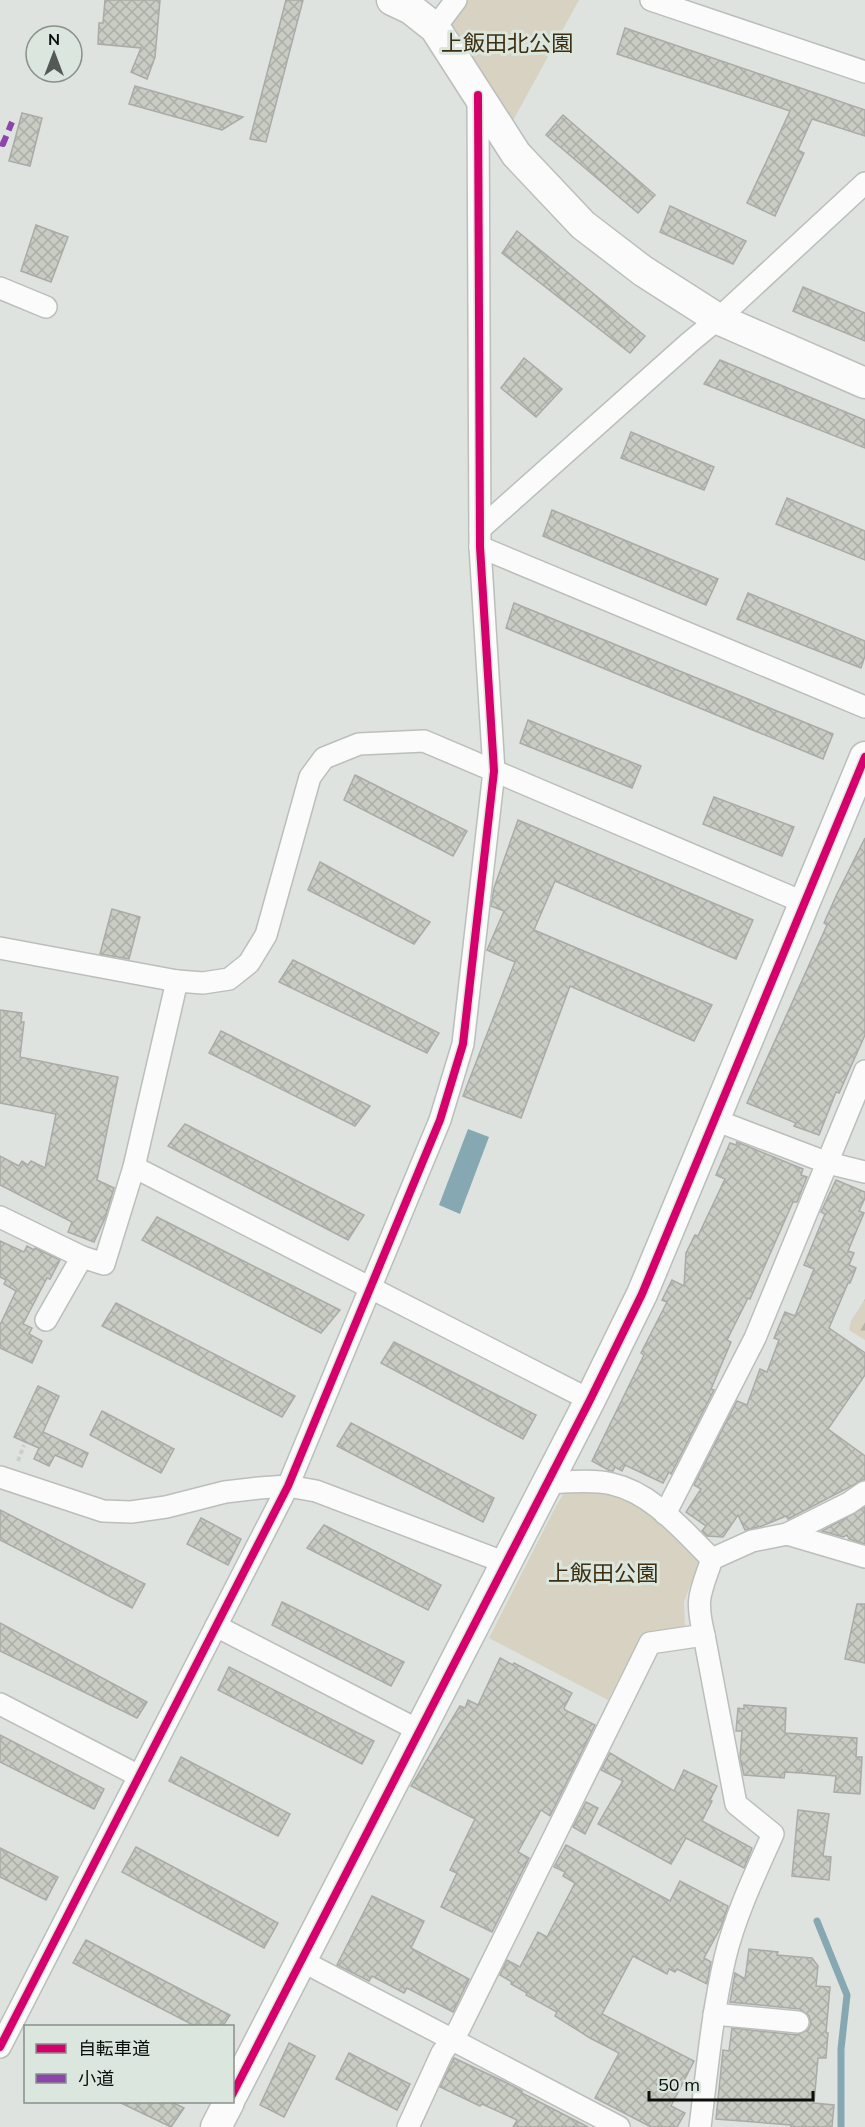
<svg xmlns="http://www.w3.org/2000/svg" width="865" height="2127" viewBox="0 0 865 2127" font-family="Mulish,'Noto Sans JP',sans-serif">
<defs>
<pattern id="forest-firs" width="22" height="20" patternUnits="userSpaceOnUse" patternTransform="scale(1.5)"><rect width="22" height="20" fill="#d7d2c2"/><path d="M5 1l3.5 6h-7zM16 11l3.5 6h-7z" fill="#b7b3a6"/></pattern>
<pattern id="building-cross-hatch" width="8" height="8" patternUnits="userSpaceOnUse" patternTransform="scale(1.5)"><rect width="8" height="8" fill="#c9ccc3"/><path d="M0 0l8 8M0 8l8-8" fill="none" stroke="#abaea6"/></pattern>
</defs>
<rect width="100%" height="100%" fill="#dee3df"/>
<g fill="#d7d2c2">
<polygon points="467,0 579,0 510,126 445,28"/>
<path d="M567 1488C580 1489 593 1489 605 1491 638 1498 676 1537 700 1559L684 1602 685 1628 641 1635 608 1700 489 1638 556 1506Z"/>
</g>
<polygon fill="url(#forest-firs)" points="865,1299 865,1340 849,1330 851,1321"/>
<polygon fill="#86a8b2" points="468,1129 489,1137 460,1214 439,1205"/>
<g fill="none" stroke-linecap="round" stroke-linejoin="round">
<polyline stroke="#86a8b2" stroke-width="7" points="817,1921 847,1995 841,2049 841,2127"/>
</g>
<g fill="url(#building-cross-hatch)" stroke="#a9aba8" stroke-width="1.5">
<polygon points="105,0 160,0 155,57 147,79 131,72 141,48 98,44 99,23 103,23"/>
<polygon points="286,0 303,0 266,142 250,139"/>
<polygon points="625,28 865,110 865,136 812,119 798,150 804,153 775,216 747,203 790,111 617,54"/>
<polygon points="135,86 243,117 222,130 129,104"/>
<polygon points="22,113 42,118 30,166 9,161"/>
<polygon points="563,115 655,195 638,213 546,135"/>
<polygon points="670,206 746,241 733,264 660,232"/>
<polygon points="36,225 68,237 51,282 21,271"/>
<polygon points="517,231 645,336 630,353 502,253"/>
<polygon points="803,287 865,313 865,341 793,311"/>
<polygon points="524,358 562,389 536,417 501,388"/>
<polygon points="720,360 865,420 865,448 704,384"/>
<polygon points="631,432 714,467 704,490 621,458"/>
<polygon points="787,498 865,531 865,560 776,524"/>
<polygon points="552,510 718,579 706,605 543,536"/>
<polygon points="748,593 865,641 865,656 861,668 737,619"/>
<polygon points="514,603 833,734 823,759 506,628"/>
<polygon points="528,720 641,766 632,788 520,743"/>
<polygon points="355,775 467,831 453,856 344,800"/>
<polygon points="714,797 794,827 782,856 703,824"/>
<polygon points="518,820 753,920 736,959 555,881 534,930 712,1005 694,1041 570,986 521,1118 463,1096 515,962 487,950 504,911 491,906 494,888"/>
<polygon points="865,838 865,1035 839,1093 836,1092 819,1135 794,1126 796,1123 747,1103 827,925 824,923 837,894"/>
<polygon points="320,862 430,922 414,944 308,890"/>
<polygon points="112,909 140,917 129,959 100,954"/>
<polygon points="293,960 439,1033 427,1053 279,982"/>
<polygon points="0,1010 22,1013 21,1022 24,1022 20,1057 118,1077 97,1180 114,1188 105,1218 94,1242 68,1232 72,1222 0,1185 0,1156 19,1166 22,1161 28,1165 31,1161 45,1168 56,1114 0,1103"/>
<polygon points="221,1031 370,1106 355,1126 209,1053"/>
<polygon points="185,1124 364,1215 348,1240 168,1146"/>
<polygon points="737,1142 803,1169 801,1175 807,1177 797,1202 793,1202 750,1299 748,1298 727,1340 731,1342 711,1389 714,1390 671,1474 669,1472 663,1483 625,1465 622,1471 615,1467 613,1471 610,1471 592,1461 644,1355 641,1353 667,1302 662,1300 672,1280 684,1286 686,1253 695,1235 698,1236 725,1179 716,1175 730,1143 736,1145"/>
<polygon points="836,1180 865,1192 865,1198 859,1211 864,1213 848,1251 854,1253 849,1265 856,1268 850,1283 848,1283 829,1328 865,1353 865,1375 828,1429 865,1456 865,1479 788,1519 786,1516 762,1526 745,1530 738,1515 723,1537 707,1536 702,1531 706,1526 686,1512 701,1489 694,1485 737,1401 747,1405 760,1369 767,1372 779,1340 774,1338 785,1312 795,1316 814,1269 804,1265 825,1214 821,1212"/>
<polygon points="157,1217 340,1310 321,1333 142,1240"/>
<polygon points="0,1241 24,1252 27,1246 34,1250 35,1248 60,1260 50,1279 47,1278 23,1324 32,1328 29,1334 42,1341 32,1363 0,1348 0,1325 16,1291 4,1284 6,1280 0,1277"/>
<polygon points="116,1303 295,1396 282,1417 102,1326"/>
<polygon points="394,1342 536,1415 523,1439 381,1363"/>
<polygon points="38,1386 59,1396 43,1432 88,1453 82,1467 55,1455 49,1466 34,1459 39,1448 14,1437"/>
<polygon points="102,1411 174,1449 161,1473 90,1435"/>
<polygon points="351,1423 494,1498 483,1522 337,1446"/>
<polygon points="865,1507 865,1544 849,1539 847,1535 843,1537 822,1531"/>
<polygon points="0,1510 145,1584 132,1608 0,1540"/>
<polygon points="201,1518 241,1539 228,1565 187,1544"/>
<polygon points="324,1525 441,1585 428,1610 307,1548"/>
<polygon points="282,1602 404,1662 391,1686 272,1625"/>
<polygon points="857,1604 865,1604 865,1663 845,1659"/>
<polygon points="0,1623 147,1702 137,1718 0,1651"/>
<polygon points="500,1658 513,1665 514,1663 572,1693 564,1708 565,1710 595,1725 550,1816 541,1810 518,1852 529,1858 492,1932 441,1907 457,1873 450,1870 475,1819 411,1786 460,1706 465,1708 468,1700 478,1705"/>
<polygon points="229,1667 374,1741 362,1764 218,1690"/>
<polygon points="744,1705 786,1708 785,1733 857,1738 856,1757 862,1757 860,1794 834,1792 836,1776 802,1773 802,1769 800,1773 785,1772 784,1778 744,1775 740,1758 742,1731 736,1731 738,1708 744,1709"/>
<polygon points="0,1735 104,1789 94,1809 0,1762"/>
<polygon points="610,1753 674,1791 684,1770 717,1786 710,1800 712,1801 702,1821 752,1848 744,1868 686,1838 671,1864 598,1824 623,1781 601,1770"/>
<polygon points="181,1757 290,1814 278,1836 169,1781"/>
<polygon points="586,1802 598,1808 585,1834 573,1827"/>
<polygon points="798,1810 829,1814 823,1856 831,1857 829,1880 792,1876"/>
<polygon points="566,1845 670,1901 680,1881 728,1906 721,1927 704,1958 711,1962 707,1984 677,1969 675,1972 669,1969 667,1974 633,1956 602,2014 694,2061 671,2106 685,2113 677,2127 651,2127 595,2098 619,2053 590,2038 555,2016 557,2012 526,1995 527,1993 511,1984 512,1982 500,1975 507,1960 520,1967 538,1932 547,1937 575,1883 563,1876 565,1872 554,1867"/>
<polygon points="136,1847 278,1923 264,1948 122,1872"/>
<polygon points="0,1848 58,1877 46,1900 0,1877"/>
<polygon points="372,1896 424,1921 411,1948 469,1979 453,2012 407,1988 404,1993 372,1976 369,1981 337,1965"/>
<polygon points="86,1940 230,2015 223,2026 195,2026 73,1963"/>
<polygon points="749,1949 778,1952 777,1955 812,1958 818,1966 816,1986 830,1987 826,2033 828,2033 826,2058 818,2058 814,2103 834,2105 832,2127 791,2127 791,2125 716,2119 723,2050 729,2051 732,2028 797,2035 808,2030 811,2024 809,2016 800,2009 730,2002 735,1973 745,1979"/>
<polygon points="289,2043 315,2056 284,2117 260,2105"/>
<polygon points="349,2053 410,2084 397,2110 336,2079"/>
<polygon points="454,2058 507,2083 522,2091 522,2093 588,2127 513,2127 517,2120 482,2104 480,2106 440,2087"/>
<polygon points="119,2102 172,2102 184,2108 171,2127"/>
</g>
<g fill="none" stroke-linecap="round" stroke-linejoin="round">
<defs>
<g id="street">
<polyline points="651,0 865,72"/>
<polyline points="435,28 456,0"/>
<polyline points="0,288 46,307"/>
<polyline points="480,529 690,342 718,319 865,183"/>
<polyline points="480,547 865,707"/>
<polyline points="0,948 177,981 203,983 229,979 249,963 266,935 310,777 324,758 359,744 424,741 805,903"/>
<polyline points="177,981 134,1167 590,1400"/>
<polyline points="715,1120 828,1163 865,1172"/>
<polyline points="0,1217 82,1257 104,1264 134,1167"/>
<polyline points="46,1320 82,1257"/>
<polyline points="0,1477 103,1511 131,1512 166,1507 225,1492 259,1488 288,1486 316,1491 506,1563"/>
<path d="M547 1483C566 1482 594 1479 612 1484 653 1493 684 1532 712 1559"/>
<polyline points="665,1514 755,1338 865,1071"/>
<polyline points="787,1534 865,1557"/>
<polyline points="216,1626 420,1731"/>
<polyline points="0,1704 139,1776"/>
<polyline points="302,1961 619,2127"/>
<polyline points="714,2014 798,2022"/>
<polyline points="0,2047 288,1486 440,1120 463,1044 494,771 480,547 478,95"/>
<path d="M408 2127 442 2053 459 2029 650 1643 704 1635C695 1598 700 1594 712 1559L752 1541 787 1534 849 1503 865 1492"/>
<path d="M700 2127C707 2071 712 2014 725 1958 735 1916 755 1874 773 1834L736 1804 704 1635"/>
</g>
<g id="secondary">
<polyline points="392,0 411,9 435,28 516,154 583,225 643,271 718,319 865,383"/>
<polyline points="232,2095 590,1400 642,1294 865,757"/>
<polyline points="216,2127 229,2102"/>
</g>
</defs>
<use href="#street" stroke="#bbbfbc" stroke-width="24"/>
<use href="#secondary" stroke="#bbbfbc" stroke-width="33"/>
<g stroke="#cccecc" stroke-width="4" stroke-dasharray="4.5 3" stroke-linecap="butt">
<polyline points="34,1422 39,1412"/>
<polyline points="18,1461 24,1445"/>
</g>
<use href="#street" stroke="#fafbfa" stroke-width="21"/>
<use href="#secondary" stroke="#fafbfa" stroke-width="30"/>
<polyline stroke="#8e44ad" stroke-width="6" stroke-dasharray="12 6" stroke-linecap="butt" points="0,143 3,144 12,122"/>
<defs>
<g id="cycleway">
<polyline points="0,2047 288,1486 440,1120 463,1044 494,771 480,547 478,95"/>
<polyline points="232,2095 590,1400 642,1294 865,757"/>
</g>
</defs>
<use href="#cycleway" stroke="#dbe6de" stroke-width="11"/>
<use href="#cycleway" stroke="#d6006c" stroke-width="8"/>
</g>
<g text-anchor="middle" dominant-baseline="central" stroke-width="6" stroke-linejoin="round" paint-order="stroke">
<g font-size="22" fill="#3c2e0f" stroke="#dbe6de">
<text x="507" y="43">上飯田北公園</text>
<text x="603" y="1573">上飯田公園</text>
</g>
</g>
<rect x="24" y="2025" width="210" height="78" fill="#dbe6de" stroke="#88908a" stroke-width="1.5"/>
<rect x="36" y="2044" width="30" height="9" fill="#d6006c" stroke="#88908a" stroke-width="1.5"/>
<text x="78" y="2055" font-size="18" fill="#0b0f0c">自転車道</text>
<rect x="36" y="2074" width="30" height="9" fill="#8e44ad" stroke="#88908a" stroke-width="1.5"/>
<text x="78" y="2085" font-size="18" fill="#0b0f0c">小道</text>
<g transform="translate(54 54)"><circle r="28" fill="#dbe6de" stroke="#88908a" stroke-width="1.5"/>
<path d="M0-4.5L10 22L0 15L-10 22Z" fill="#555956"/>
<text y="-9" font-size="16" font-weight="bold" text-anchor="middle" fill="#0b0f0c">N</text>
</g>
<path d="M649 2091v9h164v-9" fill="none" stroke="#0b0f0c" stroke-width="3"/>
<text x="658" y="2091" font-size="18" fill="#0b0f0c" stroke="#dbe6de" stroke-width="4.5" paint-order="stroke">50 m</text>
</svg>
